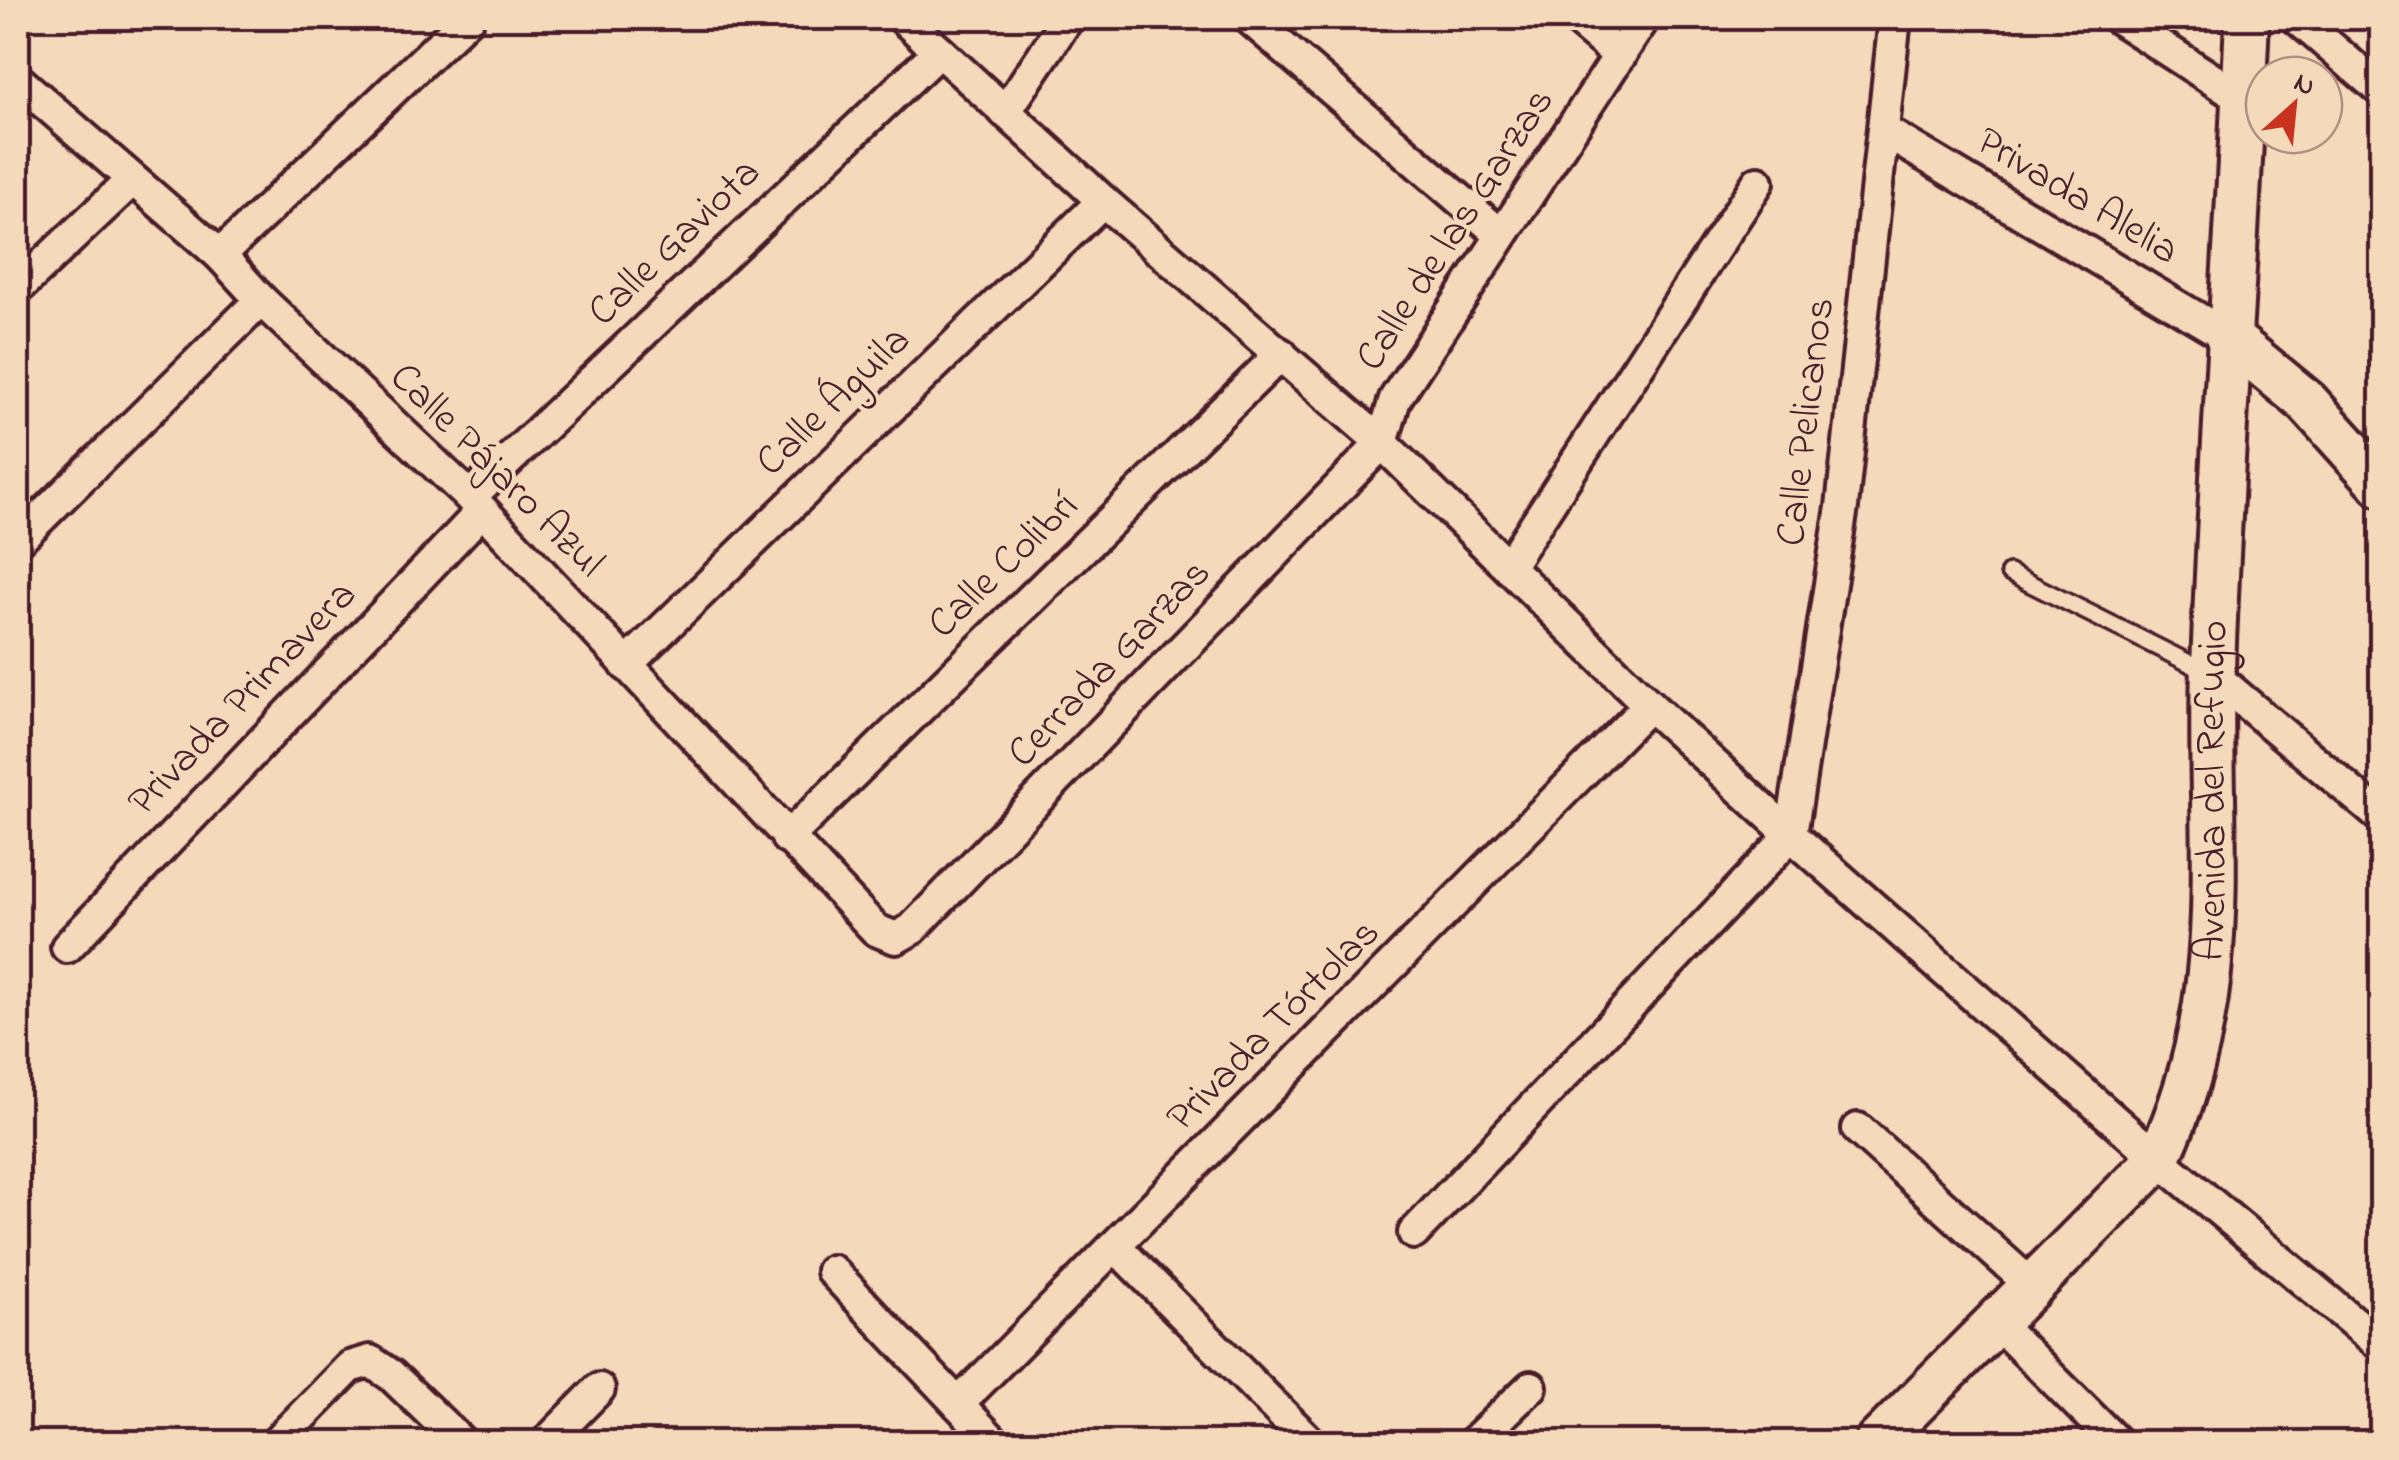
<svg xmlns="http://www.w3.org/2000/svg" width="2399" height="1460" viewBox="0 0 2399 1460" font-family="'Indie Flower',sans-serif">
<rect width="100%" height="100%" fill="#f5d9bb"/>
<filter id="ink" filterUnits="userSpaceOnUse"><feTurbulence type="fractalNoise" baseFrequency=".01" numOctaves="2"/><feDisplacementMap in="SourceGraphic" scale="20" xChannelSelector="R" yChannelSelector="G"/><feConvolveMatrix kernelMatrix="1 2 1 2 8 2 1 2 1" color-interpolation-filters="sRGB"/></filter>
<g filter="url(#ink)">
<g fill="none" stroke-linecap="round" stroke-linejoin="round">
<defs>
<polyline id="lane" points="2009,573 2209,673"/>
<g id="street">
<polyline points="903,18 1103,201 1382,443 1649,705 1791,835 2158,1159 2382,1346"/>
<polyline points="1249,18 1500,234"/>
<polyline points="1575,18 1620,56"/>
<polyline points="2118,18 2244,100"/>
<polyline points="2297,18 2382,91"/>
<polyline points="18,80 220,255 261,300 470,497 876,930 896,938 912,929 1382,443 1395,399 1644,18"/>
<polyline points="1005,112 1068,18"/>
<polyline points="1884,131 2227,336"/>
<polyline points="220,255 468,18"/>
<polyline points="18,288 132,180"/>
<polyline points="470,497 939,51"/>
<polyline points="18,540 261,300"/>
<polyline points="1509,565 1758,182"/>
<polyline points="626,665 1103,201"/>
<polyline points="2213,675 2382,818"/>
<polyline points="787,838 1281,354"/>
<polyline points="67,947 482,511"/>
<polyline points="1858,1129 2031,1285"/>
<polyline points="1414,1233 1791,835 1842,507 1895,18"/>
<polyline points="1116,1247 1310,1442"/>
<polyline points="832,1271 994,1442"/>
<polyline points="1996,1322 2116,1442"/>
<polyline points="958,1404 1649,705"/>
<polyline points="277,1442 350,1367 370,1361 391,1375 461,1442"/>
<polyline points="547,1442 599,1389"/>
<polyline points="1474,1442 1531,1387"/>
</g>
<g id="secondary">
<polyline points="2227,336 2307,402 2382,485"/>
<path id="s1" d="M1877 1442 2158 1159C2237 993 2207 843 2213 668 2221 451 2238 235 2247 18"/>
</g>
</defs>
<use href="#lane" stroke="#4a1f2b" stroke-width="22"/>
<use href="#street" stroke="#4a1f2b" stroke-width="38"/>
<use href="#secondary" stroke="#4a1f2b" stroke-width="50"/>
<use href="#lane" stroke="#f5d9bb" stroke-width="15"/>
<use href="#street" stroke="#f5d9bb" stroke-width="30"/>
<use href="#secondary" stroke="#f5d9bb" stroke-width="42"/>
</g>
</g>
<g text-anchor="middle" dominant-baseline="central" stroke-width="8" stroke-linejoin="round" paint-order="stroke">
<g font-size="42" fill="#4a1f2b" stroke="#f5d9bb">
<text transform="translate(2077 197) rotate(31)">Privada Alelia</text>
<text transform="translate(1456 230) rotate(-57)">Calle de las Garzas</text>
<text transform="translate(675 243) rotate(-44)">Calle Gaviota</text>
<text transform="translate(834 402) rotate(-44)">Calle Águila</text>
<text transform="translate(1807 422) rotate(-83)">Calle Pelicanos</text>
<text transform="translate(496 471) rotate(45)">Calle Pájaro Azul</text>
<text transform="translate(1004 566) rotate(-44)">Calle Colibrí</text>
<text transform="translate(1110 664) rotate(-46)">Cerrada Garzas</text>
<text transform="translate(243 699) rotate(-46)">Privada Primavera</text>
<text stroke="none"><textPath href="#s1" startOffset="775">Avenida del Refugio</textPath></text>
<text transform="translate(1274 1026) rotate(-45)">Privada Tórtolas</text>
</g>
</g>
<rect width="2399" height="1460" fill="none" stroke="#f5d9bb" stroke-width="60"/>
<rect x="30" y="30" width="2339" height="1400" fill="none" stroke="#4a1f2b" stroke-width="4" filter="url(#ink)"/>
<g transform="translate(2294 105) rotate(27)"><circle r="48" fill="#f5d9bb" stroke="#b18f81" stroke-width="2.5"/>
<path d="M0-8L18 38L0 25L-18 38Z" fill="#c8321e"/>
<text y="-15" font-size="28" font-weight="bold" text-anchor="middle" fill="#4a1f2b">N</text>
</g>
</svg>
